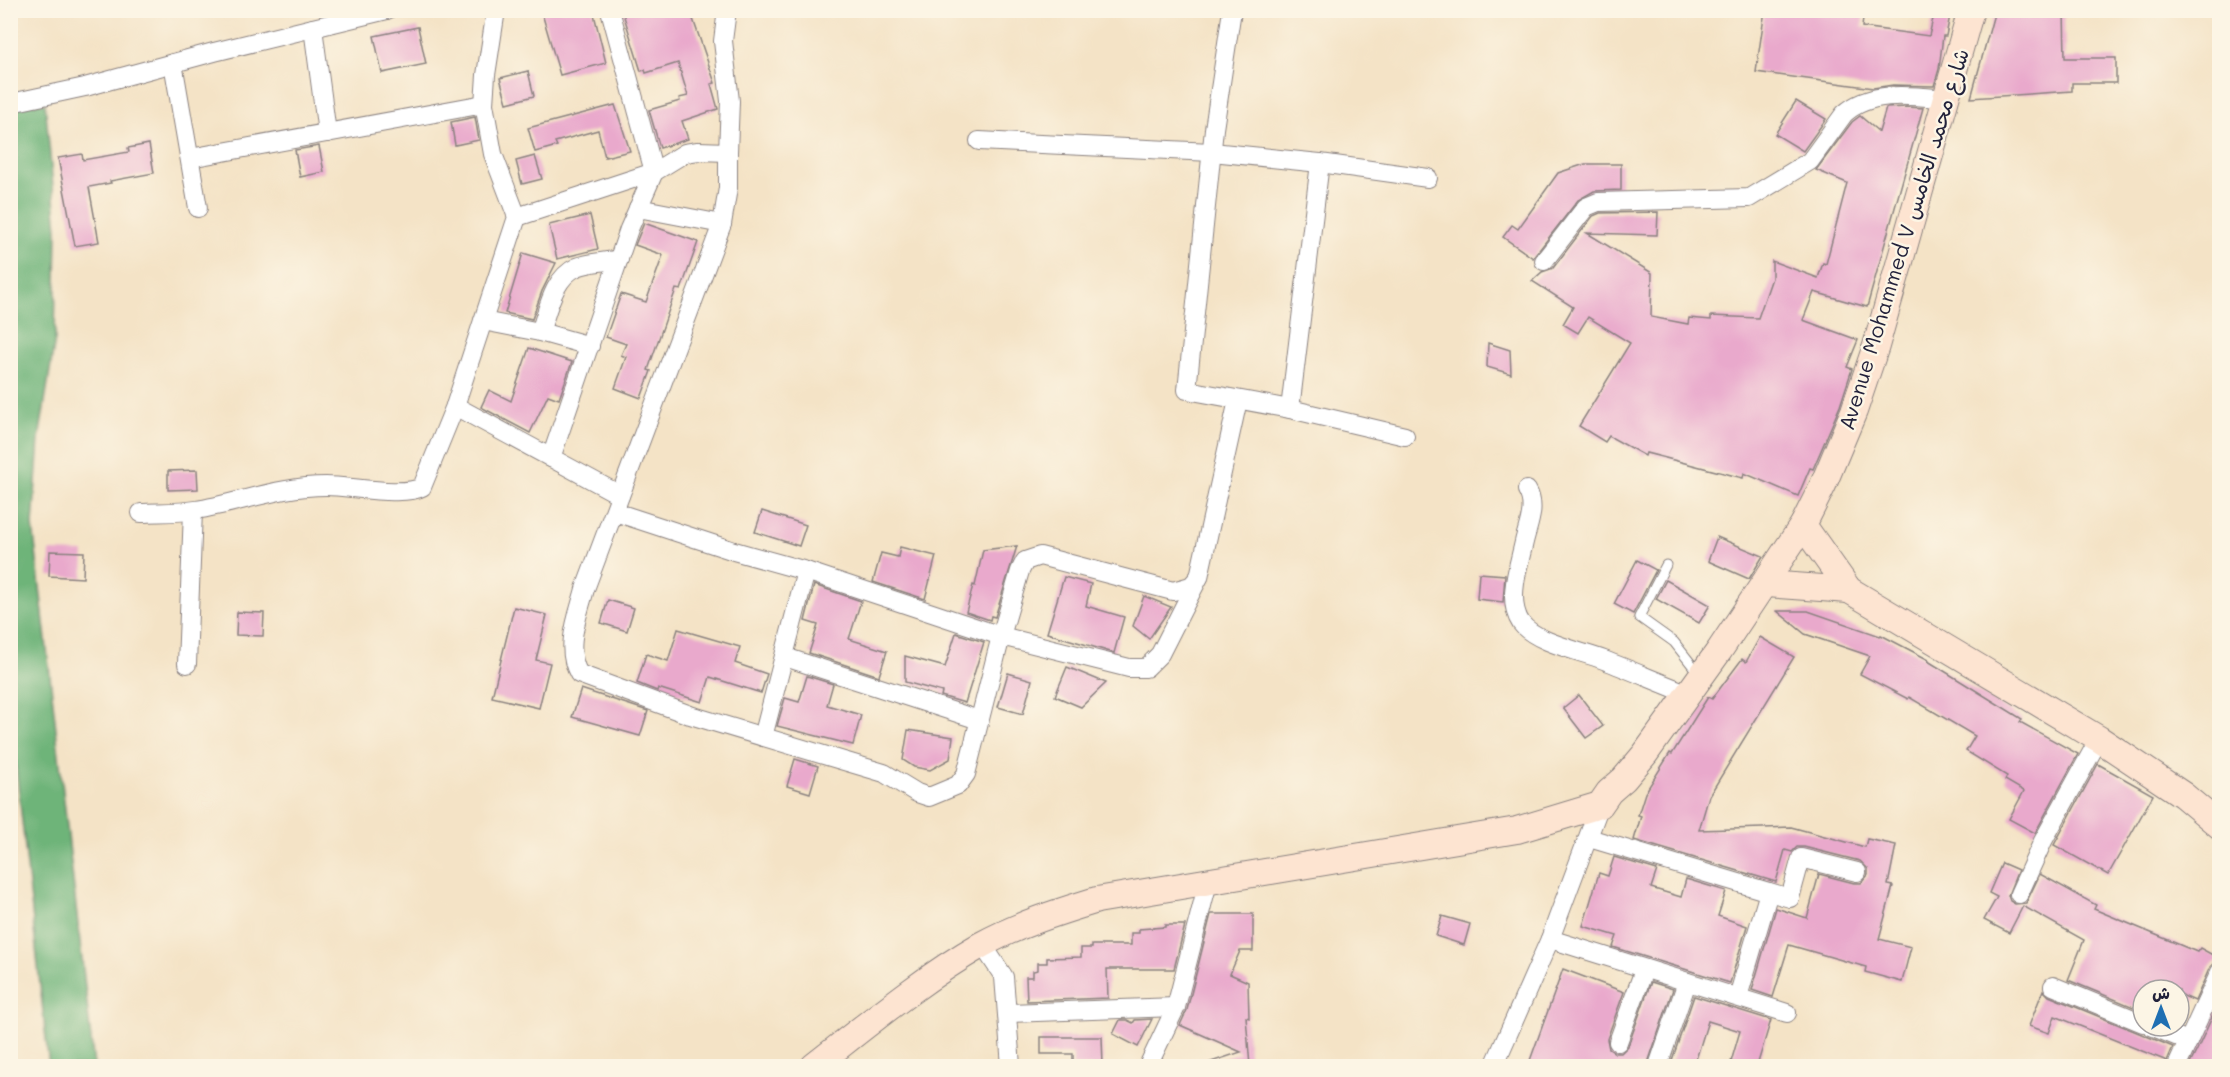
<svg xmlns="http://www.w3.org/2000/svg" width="2230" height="1077" viewBox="0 0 2230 1077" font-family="Mali,'Playpen Sans Arabic',sans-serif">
<rect width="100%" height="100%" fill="#fcf5e5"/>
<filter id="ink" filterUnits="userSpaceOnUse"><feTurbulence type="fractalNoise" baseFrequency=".0167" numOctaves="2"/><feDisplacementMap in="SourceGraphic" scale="12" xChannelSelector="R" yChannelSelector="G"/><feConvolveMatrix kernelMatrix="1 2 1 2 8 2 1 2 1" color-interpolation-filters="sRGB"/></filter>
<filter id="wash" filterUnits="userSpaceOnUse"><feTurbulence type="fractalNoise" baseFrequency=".008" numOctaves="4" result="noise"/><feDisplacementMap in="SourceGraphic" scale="24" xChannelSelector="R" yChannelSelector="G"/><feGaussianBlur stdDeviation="1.35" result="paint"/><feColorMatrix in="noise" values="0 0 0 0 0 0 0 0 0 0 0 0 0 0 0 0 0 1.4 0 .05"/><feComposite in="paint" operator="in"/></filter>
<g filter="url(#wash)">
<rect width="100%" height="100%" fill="#f4e3c6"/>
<polygon fill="#6eb479" stroke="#486b5a" stroke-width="1.5" points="45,103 57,229 55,339 39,439 33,525 94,1066 49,1066 11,721 12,231 10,106"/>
<g id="blocks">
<g fill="#e9a9cc">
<polygon points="541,10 593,10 606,63 560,75"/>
<polygon points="622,10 692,10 692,16 715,83 711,84 718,109 682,121 688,139 660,148 649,110 680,101 679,98 688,96 678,63 646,73 645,70 641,71"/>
<polygon points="1765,10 1864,10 1862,27 1929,36 1935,10 1951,10 1946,36 1943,36 1939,69 1934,86 1893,85 1873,88 1756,72"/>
<polygon points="1995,10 2064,10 2065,58 2116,58 2116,83 2072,83 2072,91 1971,98"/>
<polygon points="418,27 426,64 382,73 374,36"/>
<polygon points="528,71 534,96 507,103 500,78"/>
<polygon points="1796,101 1826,119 1803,151 1775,134"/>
<polygon points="615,105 630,151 605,157 598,130 555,142 557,146 535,152 528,128"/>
<polygon points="1907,107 1923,108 1867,307 1814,292 1803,320 1858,340 1847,367 1852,369 1840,406 1813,469 1810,468 1798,496 1744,473 1743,478 1646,453 1645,456 1609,436 1605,442 1579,426 1630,343 1588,317 1578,333 1563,324 1573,307 1532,281 1542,272 1553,268 1593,216 1600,213 1658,212 1657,235 1587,233 1652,273 1651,317 1688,324 1689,318 1711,320 1711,316 1758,318 1772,278 1772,261 1818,278 1823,263 1826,264 1847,183 1816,170 1852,122 1860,116 1879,132 1886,108"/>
<polygon points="475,117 479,140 455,145 451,122"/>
<polygon points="149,144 154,173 110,181 111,183 89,187 99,242 75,246 58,158 82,154 83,160 129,152 128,148"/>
<polygon points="319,146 324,172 300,177 295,150"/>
<polygon points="535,156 542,179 522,184 516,161"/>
<polygon points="1585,164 1621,164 1621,190 1594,191 1578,200 1533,258 1503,237 1512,225 1518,229 1558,173"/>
<polygon points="590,215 598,249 557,259 549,225"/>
<polygon points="644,223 698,242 681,290 676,289 648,370 651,371 641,398 615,388 626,357 621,355 626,344 606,337 621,294 646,302 663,255 635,245"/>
<polygon points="523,253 556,263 542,291 532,319 505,313"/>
<polygon points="1488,343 1510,350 1511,374 1487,367"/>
<polygon points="529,348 572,362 559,399 548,395 530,433 481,407 489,390 511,401"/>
<polygon points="197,470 198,489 168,490 168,471"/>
<polygon points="762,511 806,525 799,546 755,532"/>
<polygon points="1717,537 1763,556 1749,579 1708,561"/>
<polygon points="1017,546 995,617 991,616 990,620 966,612 973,585 975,586 983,550"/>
<polygon points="900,547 936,556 925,599 873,582 881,553 898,557"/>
<polygon points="50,551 84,552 83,578 49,576"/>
<polygon points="1637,560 1656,570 1633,614 1614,604"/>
<polygon points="1479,573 1505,575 1503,602 1477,599"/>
<polygon points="1064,577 1091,584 1086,606 1124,617 1114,653 1047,633"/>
<polygon points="1666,580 1710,605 1699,623 1656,599"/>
<polygon points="814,585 861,601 849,639 887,651 879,676 809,653 818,625 805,621"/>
<polygon points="1144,596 1171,607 1149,639 1133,626"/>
<polygon points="608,600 634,608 627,631 601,623"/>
<polygon points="514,607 547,615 536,660 550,663 539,708 492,697"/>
<polygon points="1777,611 1808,611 1880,636 1881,635 1929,660 1928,661 2022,719 2020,722 2078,754 2035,833 2009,819 2024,791 2005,780 2007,776 1966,751 1975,736 1909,697 1908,699 1860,674 1870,656 1805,634"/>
<polygon points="237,612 264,613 263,636 236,635"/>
<polygon points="678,629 740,647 735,663 767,674 761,693 710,677 702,702 658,688 657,691 637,683 646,654 668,661"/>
<polygon points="956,633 984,642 965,703 941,696 942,692 905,682 905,656 945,667"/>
<polygon points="1760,637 1794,657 1709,796 1699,830 1791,827 1865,847 1867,839 1896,845 1888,885 1893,886 1879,939 1911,947 1902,982 1865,972 1866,967 1789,945 1773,997 1752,990 1776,908 1807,918 1819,874 1854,883 1861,883 1868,875 1868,869 1860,861 1804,847 1797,847 1792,852 1785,850 1776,882 1634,840 1641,816 1638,815 1645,793 1670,753 1672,754 1708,697 1712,699 1742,659 1746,662"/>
<polygon points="1067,667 1106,683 1081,707 1055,696"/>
<polygon points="1008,673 1032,680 1023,714 998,707"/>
<polygon points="807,676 833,684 827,705 861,715 853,745 777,726 785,698 799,702"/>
<polygon points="581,689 648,711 640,736 572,717"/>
<polygon points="1579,695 1603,726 1586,738 1563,708"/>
<polygon points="908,730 953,737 950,759 930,770 914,767 903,760"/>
<polygon points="795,759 818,766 810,793 787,786"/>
<polygon points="2098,764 2153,795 2108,875 2054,845"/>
<polygon points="1614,857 1657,870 1651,888 1681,897 1686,879 1726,891 1718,916 1747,926 1730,983 1613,947 1617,936 1583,926 1599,873 1608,876"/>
<polygon points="2002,863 2018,870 2008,895 2010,901 2015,904 2026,903 2040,874 2096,905 2094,909 2197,952 2200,948 2220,959 2220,961 2214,963 2210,967 2195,1001 2179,994 2179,990 2143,990 2143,1011 2068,980 2084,940 2023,906 2009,933 1984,920 1997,897 1989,893"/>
<polygon points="1211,914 1253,914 1253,951 1240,951 1230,974 1248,982 1249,1018 1246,1017 1250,1066 1205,1066 1205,1064 1241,1052 1180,1025 1187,1010"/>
<polygon points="1442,916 1470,924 1464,945 1436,936"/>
<polygon points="1165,925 1185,925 1174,969 1107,969 1108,998 1027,1001 1026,977 1033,977 1033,971 1038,970 1038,963 1047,963 1047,958 1081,957 1081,948 1092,948 1092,945 1131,945 1131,933 1139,933 1139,929 1165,927"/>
<polygon points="1563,969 1624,992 1607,1039 1609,1049 1615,1053 1621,1053 1628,1046 1651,982 1673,989 1647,1066 1528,1066"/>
<polygon points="2043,990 2049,996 2173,1047 2167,1061 2055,1016 2049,1033 2029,1026"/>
<polygon points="1694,996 1771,1020 1757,1066 1746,1066 1731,1062 1740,1031 1708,1021 1694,1066 1670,1066"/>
<polygon points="2220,1000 2220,1066 2189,1066 2197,1050"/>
<polygon points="1152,1019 1138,1047 1113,1034 1120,1020 1127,1020 1133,1023 1135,1020"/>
<polygon points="1041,1037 1102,1037 1103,1066 1073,1066 1073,1054 1041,1054"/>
</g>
</g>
</g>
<g filter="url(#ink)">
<use href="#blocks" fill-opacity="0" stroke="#8b8280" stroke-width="1.5"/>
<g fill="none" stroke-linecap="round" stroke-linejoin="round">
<defs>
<polyline id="lane" points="1666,565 1639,617 1674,642 1700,675"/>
<g id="street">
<polyline points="1232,10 1214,129 1187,390 1290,409 1405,436"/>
<polyline points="313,28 327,133"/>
<polyline points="173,63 198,208"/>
<polyline points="11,103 85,87 214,52 387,10"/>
<polyline points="979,141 1212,152 1320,163 1428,178"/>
<path d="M728 152V188L722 224 585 589C578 616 564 648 579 674L690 715 884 773 917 793 929 797 958 785 966 774 1001 636 1020 571 1025 561 1040 556 1173 591 1191 586 1199 577"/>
<polyline points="190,158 484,104"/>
<polyline points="638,208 722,224"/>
<polyline points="517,217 654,172 685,153 698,151 728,152 730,101 723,41 727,10"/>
<path d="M1544 261 1586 207 1598 202 1749 198 1810 161 1844 114C1871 89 1914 96 1947 99"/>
<polyline points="483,321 540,332 590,346"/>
<path d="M540 332C548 310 553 278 577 267 589 262 606 262 619 259"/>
<polyline points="455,406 620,495"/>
<polyline points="1290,409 1320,163"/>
<polyline points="551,458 629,229 654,172 610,10"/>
<path d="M1527 490C1537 506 1528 525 1524 542 1519 565 1506 601 1521 623 1536 643 1581 651 1604 660 1633 671 1660 683 1689 694"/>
<polyline points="615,512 734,551 806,571 1001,636 1129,668 1146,668 1160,654 1199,577 1238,400"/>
<path d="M141 513C158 512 178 513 196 510 239 503 281 486 326 486 349 486 404 497 422 487L455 406 517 217 493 154 484 104 486 75 496 10"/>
<polyline points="785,657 979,720"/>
<polyline points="187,664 193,511"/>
<polyline points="763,737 806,571"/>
<polyline points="1589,838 1769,892 1738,997"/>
<polyline points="1769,892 1790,898 1801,858 1857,872"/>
<polyline points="2019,894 2043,841 2099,739"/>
<polyline points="1550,939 1787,1013"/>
<polyline points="982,944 1004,977 1011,1066"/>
<polyline points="2053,986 2143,1023"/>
<polyline points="1008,1013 1176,1007"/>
<polyline points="2151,1026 2188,1041"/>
<polyline points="1618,1042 1644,970"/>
<polyline points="1148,1066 1176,1007 1208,882"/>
<polyline points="1494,1066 1550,939 1600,805"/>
<polyline points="1658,1066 1687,982"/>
<polyline points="2177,1066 2220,972"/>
</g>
<g id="secondary">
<polyline points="1803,525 1849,590 2099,739 2183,795 2220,826"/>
<polyline points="1766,584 1849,590"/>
<path d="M814 1066C868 1024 922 979 981 945 1017 925 1058 912 1097 900L1517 830 1600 805 1609 792 1624 779 1645 754 1719 651 1803 525 1823 485 1854 411 1876 346 1971 10"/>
</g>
</defs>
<use href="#lane" stroke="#8b8280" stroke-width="11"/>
<use href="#street" stroke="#8b8280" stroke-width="20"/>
<use href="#secondary" stroke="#8b8280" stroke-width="28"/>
<use href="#lane" stroke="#fff" stroke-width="9"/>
<use href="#street" stroke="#fff" stroke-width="18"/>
<use href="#secondary" stroke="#fde4d1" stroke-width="26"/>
</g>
</g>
<g text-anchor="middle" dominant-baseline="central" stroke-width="5" stroke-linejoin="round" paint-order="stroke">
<g font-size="21" fill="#22223b" stroke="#fcf5e5">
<text transform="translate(1903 239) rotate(-73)">Avenue Mohammed V شارع محمد الخامس</text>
</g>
</g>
<rect width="2230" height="1077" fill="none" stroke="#fcf5e5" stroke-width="36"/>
<g transform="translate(2161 1008)"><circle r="28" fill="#fcf5e5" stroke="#a5a1a1" stroke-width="1.5"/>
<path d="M0-4.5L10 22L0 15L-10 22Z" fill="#1f6fb2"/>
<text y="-9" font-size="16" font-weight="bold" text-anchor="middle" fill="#22223b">ش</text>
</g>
</svg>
